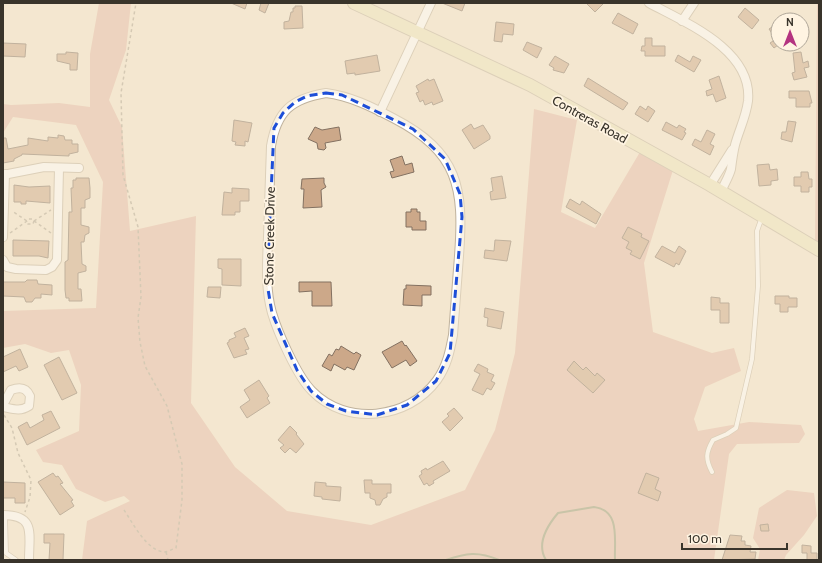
<svg xmlns="http://www.w3.org/2000/svg" width="822" height="563" viewBox="0 0 822 563" font-family="Cabin,sans-serif">
<rect width="100%" height="100%" fill="#f4e7d0"/>
<g fill="#e4bbaa">
<polygon points="99,3 131,3 126,50 109,100 122,127 130,231 196,216 191,403 235,467 287,511 371,525 465,490 495,430 515,353 534,109 577,120 561,212 595,228 640,152 673,170 644,263 653,332 712,353 734,348 741,371 705,387 694,419 698,431 749,422 801,425 805,434 799,443 737,444 729,454 714,560 82,560 87,521 130,501 124,496 105,502 76,489 62,465 43,462 36,450 79,431 81,385 69,350 51,353 25,344 3,348 3,311 96,308 103,182 76,125 13,117 3,133 3,104 11,105 59,103 90,107 90,54"/>
<polygon points="817,3 819,3 819,247 815,244"/>
<polygon points="787,490 814,493 817,516 804,535 786,555 784,560 758,560 760,549 753,538 759,508"/>
</g>
<g fill="none" stroke-linecap="round" stroke-linejoin="round">
<g stroke="#949a78" stroke-width="2">
<polyline points="408,560 413,560"/>
<path d="M446 560C466 553 478 551 499 560"/>
<path d="M546 560C536 544 547 526 558 513L594 507C621 510 614 541 615 560"/>
</g>
</g>
<g fill="#cca889" stroke="#837161">
<polygon points="231,3 247,3 245,9"/>
<polygon points="261,3 269,3 265,13 259,10"/>
<polygon points="442,3 465,3 462,11"/>
<polygon points="586,3 604,3 595,12"/>
<polygon points="295,6 302,6 303,28 284,29 284,22 289,21 291,12 293,12 293,8 295,8"/>
<polygon points="745,8 759,20 752,29 738,17"/>
<polygon points="618,13 638,24 633,34 612,23"/>
<polygon points="496,22 514,24 513,35 503,34 502,42 494,41"/>
<polygon points="778,23 778,45 774,48 770,43 776,39 769,29"/>
<polygon points="645,38 652,38 652,46 665,46 665,56 645,56 645,51 641,51 642,46 645,46"/>
<polygon points="527,42 542,48 537,58 523,50"/>
<polygon points="3,43 26,44 25,57 3,56"/>
<polygon points="66,52 78,53 77,70 70,70 70,64 57,61 57,54 66,54"/>
<polygon points="801,52 803,63 808,61 809,67 804,68 807,77 794,80 792,73 795,72 793,53"/>
<polygon points="377,55 380,71 355,75 355,73 347,74 345,61"/>
<polygon points="678,55 690,62 693,56 701,60 694,72 675,61"/>
<polygon points="555,56 569,64 564,73 553,70 554,68 549,65"/>
<polygon points="719,76 726,98 716,102 713,94 707,96 706,91 712,89 709,80"/>
<polygon points="588,78 628,103 623,110 584,86"/>
<polygon points="428,79 429,81 434,79 443,101 433,105 432,102 425,105 423,100 420,102 416,93 419,92 416,86"/>
<polygon points="789,91 809,91 812,103 810,103 810,107 796,107 796,98 789,98"/>
<polygon points="640,106 646,110 648,106 655,111 648,122 635,114"/>
<polygon points="234,120 252,123 248,142 245,141 245,146 235,145 236,142 232,141"/>
<polygon points="788,121 796,122 792,142 781,139 782,132 786,132"/>
<polygon points="666,122 677,128 679,125 686,129 684,132 686,133 682,140 662,130"/>
<polygon points="471,124 474,129 483,125 490,136 490,139 474,149 462,130"/>
<polygon points="315,127 322,130 339,127 341,140 325,143 326,148 324,150 318,149 317,143 308,139"/>
<polygon points="707,130 715,134 710,144 714,146 710,155 692,145 695,139 701,142"/>
<polygon points="58,135 64,136 65,140 72,140 72,144 78,144 78,152 69,154 69,156 22,154 22,155 14,159 14,161 3,163 3,138 6,138 8,149 28,145 28,138 48,141 48,137 58,138"/>
<polygon points="402,156 405,165 412,163 414,172 392,178 390,172 394,171 390,160"/>
<polygon points="769,164 770,170 777,169 778,180 771,181 771,185 759,186 757,165"/>
<polygon points="801,172 808,172 809,179 812,179 812,187 809,187 809,192 801,192 801,186 794,186 794,177 801,177"/>
<polygon points="502,176 506,198 491,200 490,192 493,191 491,178"/>
<polygon points="76,178 89,178 90,188 90,198 85,200 85,208 81,208 81,225 89,227 89,233 85,235 84,242 81,242 82,264 86,266 86,271 78,273 78,289 81,289 82,301 69,301 69,298 66,298 65,290 65,262 68,260 69,212 72,212 71,188 73,188 73,180 76,180"/>
<polygon points="324,178 324,183 326,187 321,190 322,207 303,208 304,189 301,189 302,179"/>
<polygon points="14,185 29,187 50,186 50,203 26,201 26,204 21,204 21,202 14,202"/>
<polygon points="232,188 249,189 249,201 240,201 240,212 235,212 235,215 222,215 224,192 232,193"/>
<polygon points="570,199 580,205 582,201 601,214 596,224 566,207"/>
<polygon points="411,209 417,209 417,212 420,212 420,221 426,221 426,230 412,230 412,227 406,227 406,212 411,212"/>
<polygon points="628,227 642,234 641,237 649,241 640,259 630,254 632,251 626,248 629,242 622,238"/>
<polygon points="13,240 49,241 48,258 39,256 13,256"/>
<polygon points="495,240 511,241 507,261 484,258 485,250 494,251"/>
<polygon points="662,246 675,253 679,246 686,251 679,265 676,263 674,267 655,257"/>
<polygon points="218,259 241,259 241,286 222,285 222,269 218,268"/>
<polygon points="27,280 37,280 38,284 52,285 52,295 41,294 41,298 35,298 32,302 26,302 24,297 3,296 3,282 25,282"/>
<polygon points="299,282 331,282 332,306 312,306 312,291 299,292"/>
<polygon points="406,285 431,286 431,295 422,295 422,306 403,305 404,289 406,289"/>
<polygon points="208,287 221,287 220,298 207,297"/>
<polygon points="775,296 789,296 789,298 797,298 797,307 788,307 788,312 780,312 780,304 775,304"/>
<polygon points="711,297 720,298 720,303 729,303 729,323 720,323 720,310 711,310"/>
<polygon points="485,308 504,312 501,329 487,326 488,318 484,317"/>
<polygon points="245,328 249,336 244,338 249,349 245,350 247,354 234,358 227,343 229,342 229,340 236,337 234,333"/>
<polygon points="402,341 405,346 406,345 417,361 410,366 406,360 392,368 382,352"/>
<polygon points="341,346 354,354 356,352 361,355 354,370 347,367 345,370 334,364 331,371 322,366 329,354 332,356 336,349 339,350"/>
<polygon points="20,349 28,367 19,371 16,366 3,372 3,357"/>
<polygon points="59,357 77,393 62,400 44,365"/>
<polygon points="574,361 583,370 586,367 595,376 597,373 605,380 593,393 567,370"/>
<polygon points="478,364 488,369 487,372 494,375 491,381 495,383 491,390 487,388 483,395 472,390 480,374 474,371"/>
<polygon points="259,380 269,396 267,398 270,403 247,418 240,407 250,400 244,390"/>
<polygon points="454,408 463,418 450,431 442,422 449,416 447,414"/>
<polygon points="51,411 60,428 27,445 18,427 27,422 30,428 44,420 42,415"/>
<polygon points="290,426 297,433 296,434 304,444 296,453 290,448 285,453 280,448 284,445 278,440"/>
<polygon points="443,461 450,471 433,481 434,483 429,486 427,483 424,485 419,476 422,474 421,471 426,468 427,470"/>
<polygon points="53,473 56,477 58,476 63,483 60,484 73,500 71,501 74,506 60,515 38,482"/>
<polygon points="646,473 659,478 655,489 661,492 658,501 638,493"/>
<polygon points="364,480 372,480 372,484 391,484 391,493 387,493 387,497 383,499 380,505 376,505 375,500 370,498 370,493 365,493"/>
<polygon points="3,482 25,483 25,503 15,503 15,498 3,498"/>
<polygon points="315,482 326,483 326,486 341,487 340,501 322,499 322,497 314,496"/>
<polygon points="768,524 769,531 761,531 760,525"/>
<polygon points="44,534 64,534 63,560 49,560 50,543 44,543"/>
<polygon points="730,535 742,536 741,541 745,541 745,545 751,546 750,552 756,552 755,559 722,560"/>
<polygon points="802,545 811,546 811,553 817,553 817,560 807,560 807,553 802,553"/>
</g>
<g fill="none" stroke-linecap="round" stroke-linejoin="round">
<defs>
<g id="lane">
<path d="M712 472C705 459 706 452 713 440L727 434 736 428 752 359 758 286 757 231 762 217"/>
<polyline points="5,515 6,553 16,560"/>
</g>
<g id="street">
<path d="M649 3C686 23 753 50 748 101 746 117 739 130 735 145 733 153 732 161 731 169 729 177 724 184 721 192"/>
<polyline points="682,21 694,3"/>
<path d="M326 93C350 96 372 107 393 118 459 152 464 188 459 256 457 282 455 309 453 335 450 351 447 366 437 380 408 420 346 426 312 391 297 376 278 333 272 313 265 288 267 263 268 237 269 207 270 177 271 146 277 111 291 99 326 93Z"/>
<polyline points="380,112 431,3"/>
<polyline points="3,175 44,167 79,168"/>
<polyline points="710,185 732,150"/>
<polyline points="3,237 5,174"/>
<polyline points="3,260 7,267 16,269 46,270 52,267 57,260 59,168"/>
<path d="M3 405 11 390C19 387 26 387 30 396L29 406C20 412 13 409 3 407"/>
<path d="M3 515C36 515 29 534 29 560"/>
</g>
<polyline id="secondary" points="354,3 530,85 710,185 819,250"/>
</defs>
<use href="#lane" stroke="#c0b39e" stroke-width="5.5"/>
<use href="#street" stroke="#c0b39e" stroke-width="10"/>
<use href="#secondary" stroke="#c0b39e" stroke-width="14"/>
<g stroke="#afa593" stroke-width="1.5" stroke-dasharray="3 3" stroke-linecap="butt">
<polyline points="34,221 51,210"/>
<polyline points="34,221 51,233"/>
<polyline points="10,233 27,221 28,219 33,219 34,221 33,224 28,224 27,221 12,211"/>
<polyline points="4,415 12,428 18,453 31,480 30,497 25,512"/>
<path d="M124 510C133 523 146 550 164 552 168 552 172 549 176 548L182 500V464L167 406 145 366 140 342 138 318 141 297 138 227 123 175 121 93 136 3"/>
<polyline points="166,552 168,560"/>
</g>
<use href="#lane" stroke="#fff" stroke-width="4"/>
<use href="#street" stroke="#fff" stroke-width="8"/>
<use href="#secondary" stroke="#ede7bf" stroke-width="12"/>
</g>
<path d="M0 0H822V563H0ZM326 93 342 95 413 129 445 159 460 194 462 217 450 353 436 381 407 405 377 415 346 411 327 404 311 391 297 370 272 313 267 283 274 128 283 113 295 102 307 96Z" fill="#f4e7d0" fill-opacity=".55" fill-rule="evenodd"/>
<path fill="none" stroke="#1d4ed8" stroke-width="3" stroke-dasharray="8 5" stroke-linejoin="round" d="M326 93 342 95 413 129 445 159 460 194 462 217 450 353 436 381 407 405 377 415 346 411 327 404 311 391 297 370 272 313 267 283 274 128 283 113 295 102 307 96Z"/>
<g text-anchor="middle" dominant-baseline="central" stroke-width="3.5" stroke-linejoin="round" paint-order="stroke">
<g font-size="13" fill="#39342b" stroke="#fff4e2">
<text transform="translate(590 119) rotate(29)">Contreras Road</text>
<text transform="translate(269 236) rotate(-89)">Stone Creek Drive</text>
</g>
</g>
<rect width="822" height="563" fill="none" stroke="#39342b" stroke-width="8"/>
<g transform="translate(790 32)"><circle r="19" fill="#fff4e2" stroke="#b0a799"/>
<path d="M0-3L7 15L0 10L-7 15Z" fill="#b43480"/>
<text y="-6" font-size="11" font-weight="bold" text-anchor="middle" fill="#39342b">N</text>
</g>
<path d="M682 543v6h105v-6" fill="none" stroke="#39342b" stroke-width="2"/>
<text x="688" y="543" font-size="12" fill="#39342b" stroke="#fff4e2" stroke-width="3" paint-order="stroke">100 m</text>
</svg>
